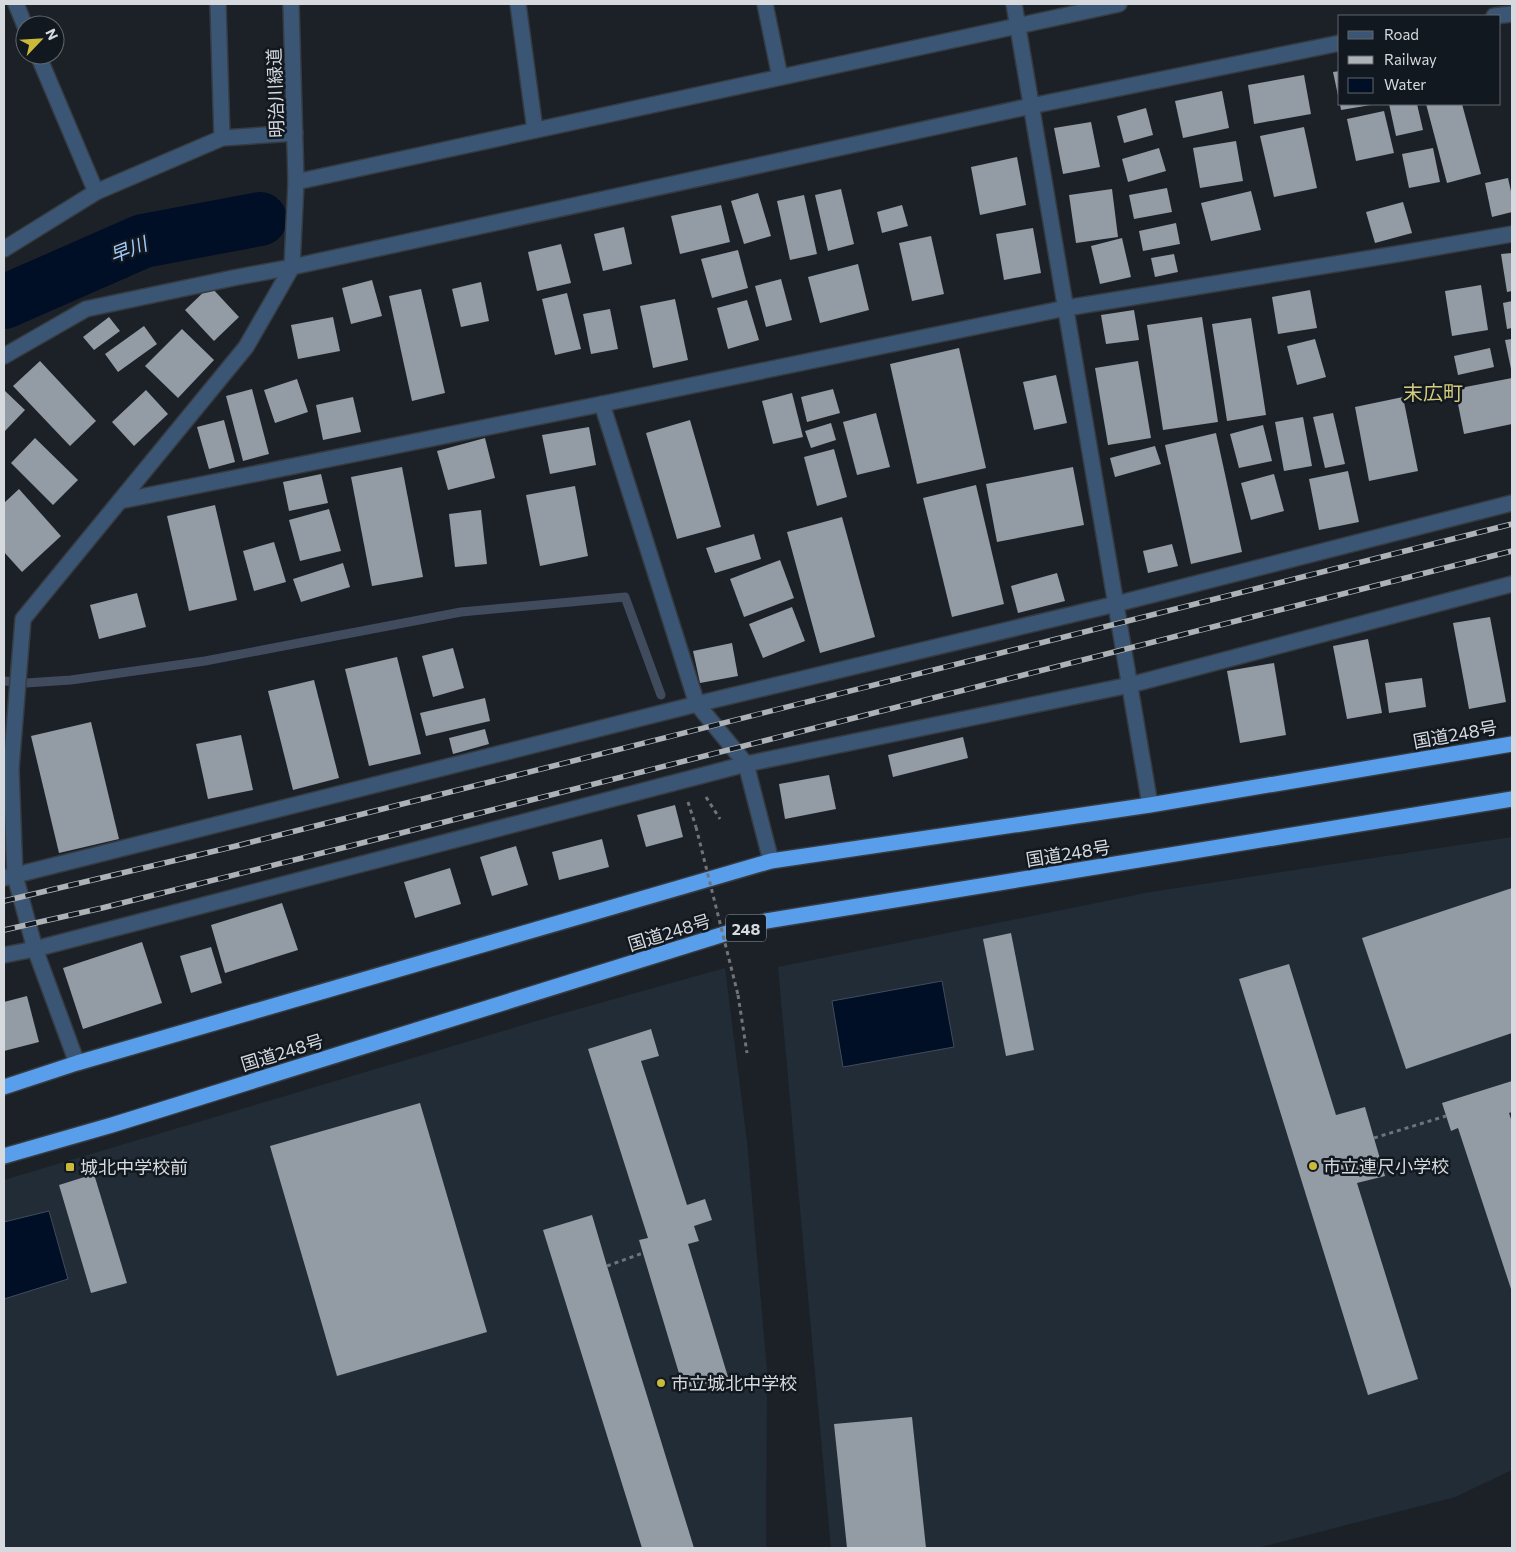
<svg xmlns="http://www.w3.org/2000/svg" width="1516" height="1552" viewBox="0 0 1516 1552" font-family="Commissioner,'Noto Sans JP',sans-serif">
<rect width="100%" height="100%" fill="#1c2128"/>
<g fill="#222c36">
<polygon points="1512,837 1512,1470 1455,1497 1257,1548 831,1548 778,967 1151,892"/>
<polygon points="725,968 747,1142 767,1371 766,1548 4,1548 4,1180 550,1017"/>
</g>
<g fill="#000e26" stroke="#404b5d">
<polygon points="942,981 954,1047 843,1067 832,1001"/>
<polygon points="49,1211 68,1279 4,1299 4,1222"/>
</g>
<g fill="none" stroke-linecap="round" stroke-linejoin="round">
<polyline stroke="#404b5d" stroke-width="9" points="4,681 26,683 71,680 205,661 461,612 625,597 661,695"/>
<polyline stroke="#000e26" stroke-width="54" points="4,302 143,241 260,219"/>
</g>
<g fill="#939ba4">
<polygon points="1340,71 1340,100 1339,100 1333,72"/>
<polygon points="1304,75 1311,114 1254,124 1248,85"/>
<polygon points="1222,91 1229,128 1183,138 1175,101"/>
<polygon points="1340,104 1371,104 1371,105 1341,110"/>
<polygon points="1389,104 1417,104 1423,130 1396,136"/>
<polygon points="1426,104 1462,104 1481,174 1447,183"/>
<polygon points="1146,108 1153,135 1124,143 1117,116"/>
<polygon points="1384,111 1394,153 1356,161 1347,119"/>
<polygon points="1091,122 1100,167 1063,174 1054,128"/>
<polygon points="1304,127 1317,188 1274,197 1260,136"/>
<polygon points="1236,141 1243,181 1200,188 1193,148"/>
<polygon points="1159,148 1166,171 1128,182 1122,159"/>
<polygon points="1433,148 1440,182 1409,188 1402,154"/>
<polygon points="1017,157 1026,205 980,215 971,167"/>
<polygon points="1508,178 1512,196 1512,212 1492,217 1485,183"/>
<polygon points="1167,188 1172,212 1134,219 1129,195"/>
<polygon points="841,189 854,244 828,251 815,195"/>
<polygon points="1112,189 1118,237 1076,243 1069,195"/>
<polygon points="1251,191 1261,230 1211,241 1201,203"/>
<polygon points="758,193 771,236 744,244 731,201"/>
<polygon points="804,195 817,254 790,260 777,201"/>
<polygon points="1403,202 1412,233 1375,243 1366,212"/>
<polygon points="721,205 730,242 680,254 671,216"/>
<polygon points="902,205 908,226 882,233 877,212"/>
<polygon points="1176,223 1180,244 1143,251 1139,231"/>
<polygon points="624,227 632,264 603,271 594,234"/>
<polygon points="1033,228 1041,273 1004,280 996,234"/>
<polygon points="931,236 944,294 912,301 899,243"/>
<polygon points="1122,238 1131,277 1100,284 1091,246"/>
<polygon points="561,244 571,283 537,291 528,252"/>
<polygon points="738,250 748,288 712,298 701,259"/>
<polygon points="1512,253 1512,291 1507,292 1501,254"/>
<polygon points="1174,254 1178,272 1155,277 1151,258"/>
<polygon points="858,264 869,310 820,323 808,277"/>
<polygon points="781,279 792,320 766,327 755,286"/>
<polygon points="372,280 382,316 351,324 342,288"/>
<polygon points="481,282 489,321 461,327 452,289"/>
<polygon points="1481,285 1488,330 1452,336 1445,291"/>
<polygon points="210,286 239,317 214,341 185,310"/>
<polygon points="421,289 445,393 412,401 389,296"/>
<polygon points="1310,290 1317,328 1278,334 1272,297"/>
<polygon points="567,293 581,349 555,355 542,299"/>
<polygon points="675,299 688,360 653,368 640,306"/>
<polygon points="747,300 759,340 728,349 717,308"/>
<polygon points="1512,301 1512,328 1507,329 1503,303"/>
<polygon points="610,309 618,349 591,354 583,314"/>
<polygon points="1134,310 1139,340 1106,344 1101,315"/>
<polygon points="109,317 120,331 94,350 83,337"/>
<polygon points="333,317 340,351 298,359 291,325"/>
<polygon points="1202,317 1218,422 1163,430 1147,325"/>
<polygon points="1251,318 1266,415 1227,421 1212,324"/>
<polygon points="144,326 157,344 118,372 105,354"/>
<polygon points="182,329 214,360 178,398 145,366"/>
<polygon points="1315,339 1326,377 1297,385 1287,346"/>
<polygon points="1512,339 1512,369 1511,369 1505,340"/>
<polygon points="959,348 986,468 917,484 890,364"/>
<polygon points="1490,348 1494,367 1458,375 1454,356"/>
<polygon points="40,361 96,421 70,446 13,386"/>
<polygon points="1138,361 1151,438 1108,445 1095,368"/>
<polygon points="1056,375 1067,423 1034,430 1023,382"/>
<polygon points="1512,378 1512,424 1464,434 1455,389"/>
<polygon points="297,379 308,412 275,423 264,390"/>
<polygon points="252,389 269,454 243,461 226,396"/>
<polygon points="833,389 840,413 807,422 801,397"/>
<polygon points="4,390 25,410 4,432"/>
<polygon points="146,390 168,414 134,446 112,422"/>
<polygon points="792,393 803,437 773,444 762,401"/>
<polygon points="353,397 361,432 323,440 316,405"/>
<polygon points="1403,397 1418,471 1369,481 1355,407"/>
<polygon points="876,413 890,467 857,475 843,422"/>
<polygon points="1333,413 1345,464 1325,468 1313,417"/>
<polygon points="1303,417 1312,466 1284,471 1275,422"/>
<polygon points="224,420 235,462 209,469 197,427"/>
<polygon points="690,420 721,527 677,539 646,433"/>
<polygon points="831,423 836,440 811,448 805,431"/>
<polygon points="1263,425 1272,461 1239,468 1230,434"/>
<polygon points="589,427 596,465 550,474 542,435"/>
<polygon points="1216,433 1242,552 1191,564 1165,445"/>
<polygon points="35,438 78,480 53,505 11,463"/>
<polygon points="485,438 495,478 448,490 437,451"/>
<polygon points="1155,446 1161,464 1115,477 1110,458"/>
<polygon points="834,449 847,497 817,506 804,457"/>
<polygon points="402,467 423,577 372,586 351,477"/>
<polygon points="1073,467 1084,525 997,542 986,484"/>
<polygon points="1348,471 1359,522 1319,530 1309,479"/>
<polygon points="321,474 328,503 289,511 283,482"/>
<polygon points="1274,474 1284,511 1251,520 1241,483"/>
<polygon points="976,485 1004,604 952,617 923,498"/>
<polygon points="575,486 588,556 540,566 526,495"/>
<polygon points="19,489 61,536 22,572 4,552 4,503"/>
<polygon points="215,505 237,600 189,611 167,516"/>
<polygon points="329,509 341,551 300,561 289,520"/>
<polygon points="481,510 487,564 455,567 449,514"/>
<polygon points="842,517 875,637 820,653 787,532"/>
<polygon points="754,534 761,559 715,573 706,548"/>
<polygon points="274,542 286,582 254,591 243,551"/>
<polygon points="1172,544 1178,566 1148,573 1143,551"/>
<polygon points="780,560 794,598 744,617 730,579"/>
<polygon points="343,563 350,587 301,602 293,579"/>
<polygon points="1057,573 1065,601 1018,613 1011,586"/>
<polygon points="137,593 146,627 99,639 90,605"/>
<polygon points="792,607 805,641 763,658 749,624"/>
<polygon points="1490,617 1506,702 1469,709 1453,623"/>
<polygon points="1368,639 1382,713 1347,719 1333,646"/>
<polygon points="732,643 738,676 700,683 693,651"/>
<polygon points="453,648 464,688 433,697 422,656"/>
<polygon points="397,657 421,754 369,766 345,669"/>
<polygon points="1274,663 1286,735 1240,743 1227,671"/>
<polygon points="1422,678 1426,707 1389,713 1385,683"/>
<polygon points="314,680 339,778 293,790 268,691"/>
<polygon points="485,698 490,721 426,736 420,713"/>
<polygon points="91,722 119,839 59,853 31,736"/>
<polygon points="485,729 489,744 453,754 449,738"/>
<polygon points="241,735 253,790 208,799 196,744"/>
<polygon points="963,737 968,758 893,777 888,755"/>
<polygon points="829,775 836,809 785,819 779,784"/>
<polygon points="675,805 683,837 646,847 637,815"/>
<polygon points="602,839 609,867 559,880 552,852"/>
<polygon points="516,846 528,885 492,896 480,857"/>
<polygon points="450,868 461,904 415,918 404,882"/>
<polygon points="1512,888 1512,1033 1406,1069 1362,938"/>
<polygon points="282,903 298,950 225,973 211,925"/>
<polygon points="1011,933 1034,1050 1006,1056 983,939"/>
<polygon points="142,942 162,1003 83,1029 63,968"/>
<polygon points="211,947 222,983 191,993 180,956"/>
<polygon points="1289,964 1336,1115 1365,1107 1385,1176 1357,1183 1418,1379 1368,1395 1239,979"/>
<polygon points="27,996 39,1042 4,1051 4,1002"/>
<polygon points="651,1029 659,1056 641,1061 687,1205 705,1199 712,1220 694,1226 699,1241 688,1244 728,1377 684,1390 639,1240 648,1238 588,1049"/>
<polygon points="1512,1081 1512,1112 1509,1113 1512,1122 1512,1292 1458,1128 1451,1131 1442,1103"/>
<polygon points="420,1103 487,1332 337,1376 270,1146"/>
<polygon points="94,1174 127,1283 91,1293 59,1185"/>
<polygon points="592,1215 607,1266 694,1548 642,1548 543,1230"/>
<polygon points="912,1417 926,1548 847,1548 834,1424"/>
</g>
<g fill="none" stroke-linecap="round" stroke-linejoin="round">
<defs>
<g id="minor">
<polyline points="16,4 25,26"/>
<polyline points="218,4 222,138"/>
<polyline points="518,4 535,130"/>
<polyline points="765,4 780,77"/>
<polyline points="1014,4 1150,805"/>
<polyline points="1494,16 1512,14"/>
<polyline points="38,55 96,192"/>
<polyline points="296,182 1119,4"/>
<polyline points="4,249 96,192 222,138 295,133"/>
<polyline points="4,356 86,309 233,278 292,267 1031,106 1340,43"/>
<polyline points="602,404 697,704 746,764 771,861"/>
<polyline points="120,501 602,404 1066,308 1403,253 1512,234"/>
<polyline points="4,878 697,704 1116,604 1512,503"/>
<polyline points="4,955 35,949 746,764 1130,685 1512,584"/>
<polyline points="77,1063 35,949 15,876 11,769 23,619 246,347 292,267 296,182 291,4"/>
</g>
<g id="highway">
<polyline points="4,1087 77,1063 771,861 1150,805 1512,744"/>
<polyline points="4,1156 112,1125 766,921 1512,799"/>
</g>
</defs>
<use href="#minor" stroke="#363b41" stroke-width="18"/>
<use href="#highway" stroke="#363b41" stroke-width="18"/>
<g stroke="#70747a" stroke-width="3" stroke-dasharray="4 4" stroke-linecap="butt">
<polyline points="706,797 720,819"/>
<polyline points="688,802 696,827"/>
<polyline points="738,995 747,1053"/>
<polyline points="1374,1138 1446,1116"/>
<polyline points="607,1266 643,1253"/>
</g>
<use href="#minor" stroke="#3b5674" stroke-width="15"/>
<use href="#highway" stroke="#599eea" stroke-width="15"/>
<defs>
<g id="rail">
<polyline points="4,901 236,846 1512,524"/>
<polyline points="4,930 102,908 350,846 1512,551"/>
</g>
</defs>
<use href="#rail" stroke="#adb2b6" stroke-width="5.5"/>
<use href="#rail" stroke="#12181f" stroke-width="4" stroke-dasharray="11" stroke-linecap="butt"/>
<polyline stroke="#70747a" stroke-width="3" stroke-dasharray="4 4" stroke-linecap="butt" points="696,827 738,995"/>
</g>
<g fill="#caba3a" stroke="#12181f" stroke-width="2">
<circle cx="1313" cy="1166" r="5"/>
<rect x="65" y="1162" width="10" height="10" rx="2.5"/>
<circle cx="661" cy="1383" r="5"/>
</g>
<g text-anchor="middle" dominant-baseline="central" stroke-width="5" stroke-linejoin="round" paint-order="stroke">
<rect fill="#12181f" stroke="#9ba0a5" stroke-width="1" x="726" y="914.5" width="40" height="27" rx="4"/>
<g font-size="16" font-weight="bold" fill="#d6dade">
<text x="746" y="928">248</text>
</g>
<g font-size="18" fill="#d6dade" stroke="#12181f">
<text transform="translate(275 93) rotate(-92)">明治川緑道</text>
<text transform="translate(1455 734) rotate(-10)">国道248号</text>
<text transform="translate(1068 853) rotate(-9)">国道248号</text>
<text transform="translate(669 932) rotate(-17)">国道248号</text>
<text transform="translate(282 1052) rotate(-17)">国道248号</text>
</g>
<g font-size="18" fill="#d6dade" stroke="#12181f" text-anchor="start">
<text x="1323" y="1166">市立連尺小学校</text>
<text x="80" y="1167">城北中学校前</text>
<text x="671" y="1383">市立城北中学校</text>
</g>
<g font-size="19" font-style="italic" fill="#a0cbfc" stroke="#12181f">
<text transform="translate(128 249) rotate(-21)">早川</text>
</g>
<g font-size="20" fill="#d4cb7d" stroke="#12181f">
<text x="1433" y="392">末広町</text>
</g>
</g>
<rect width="1516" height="1552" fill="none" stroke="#d6dade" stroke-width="10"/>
<rect x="1338" y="15" width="162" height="90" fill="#12181f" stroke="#60666b"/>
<rect x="1348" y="31" width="25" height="8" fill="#3b5674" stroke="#60666b"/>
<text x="1384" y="40" font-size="15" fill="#d6dade">Road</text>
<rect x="1348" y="56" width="25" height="8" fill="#adb2b6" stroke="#60666b"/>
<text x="1384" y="65" font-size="15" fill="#d6dade">Railway</text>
<rect x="1348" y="78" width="25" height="15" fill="#000e26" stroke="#60666b"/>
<text x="1384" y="90" font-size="15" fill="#d6dade">Water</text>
<g transform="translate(40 40) rotate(65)"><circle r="24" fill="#12181f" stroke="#60666b"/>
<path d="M0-4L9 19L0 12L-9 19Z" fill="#caba3a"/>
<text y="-8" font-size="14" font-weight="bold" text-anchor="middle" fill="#d6dade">N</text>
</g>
</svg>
